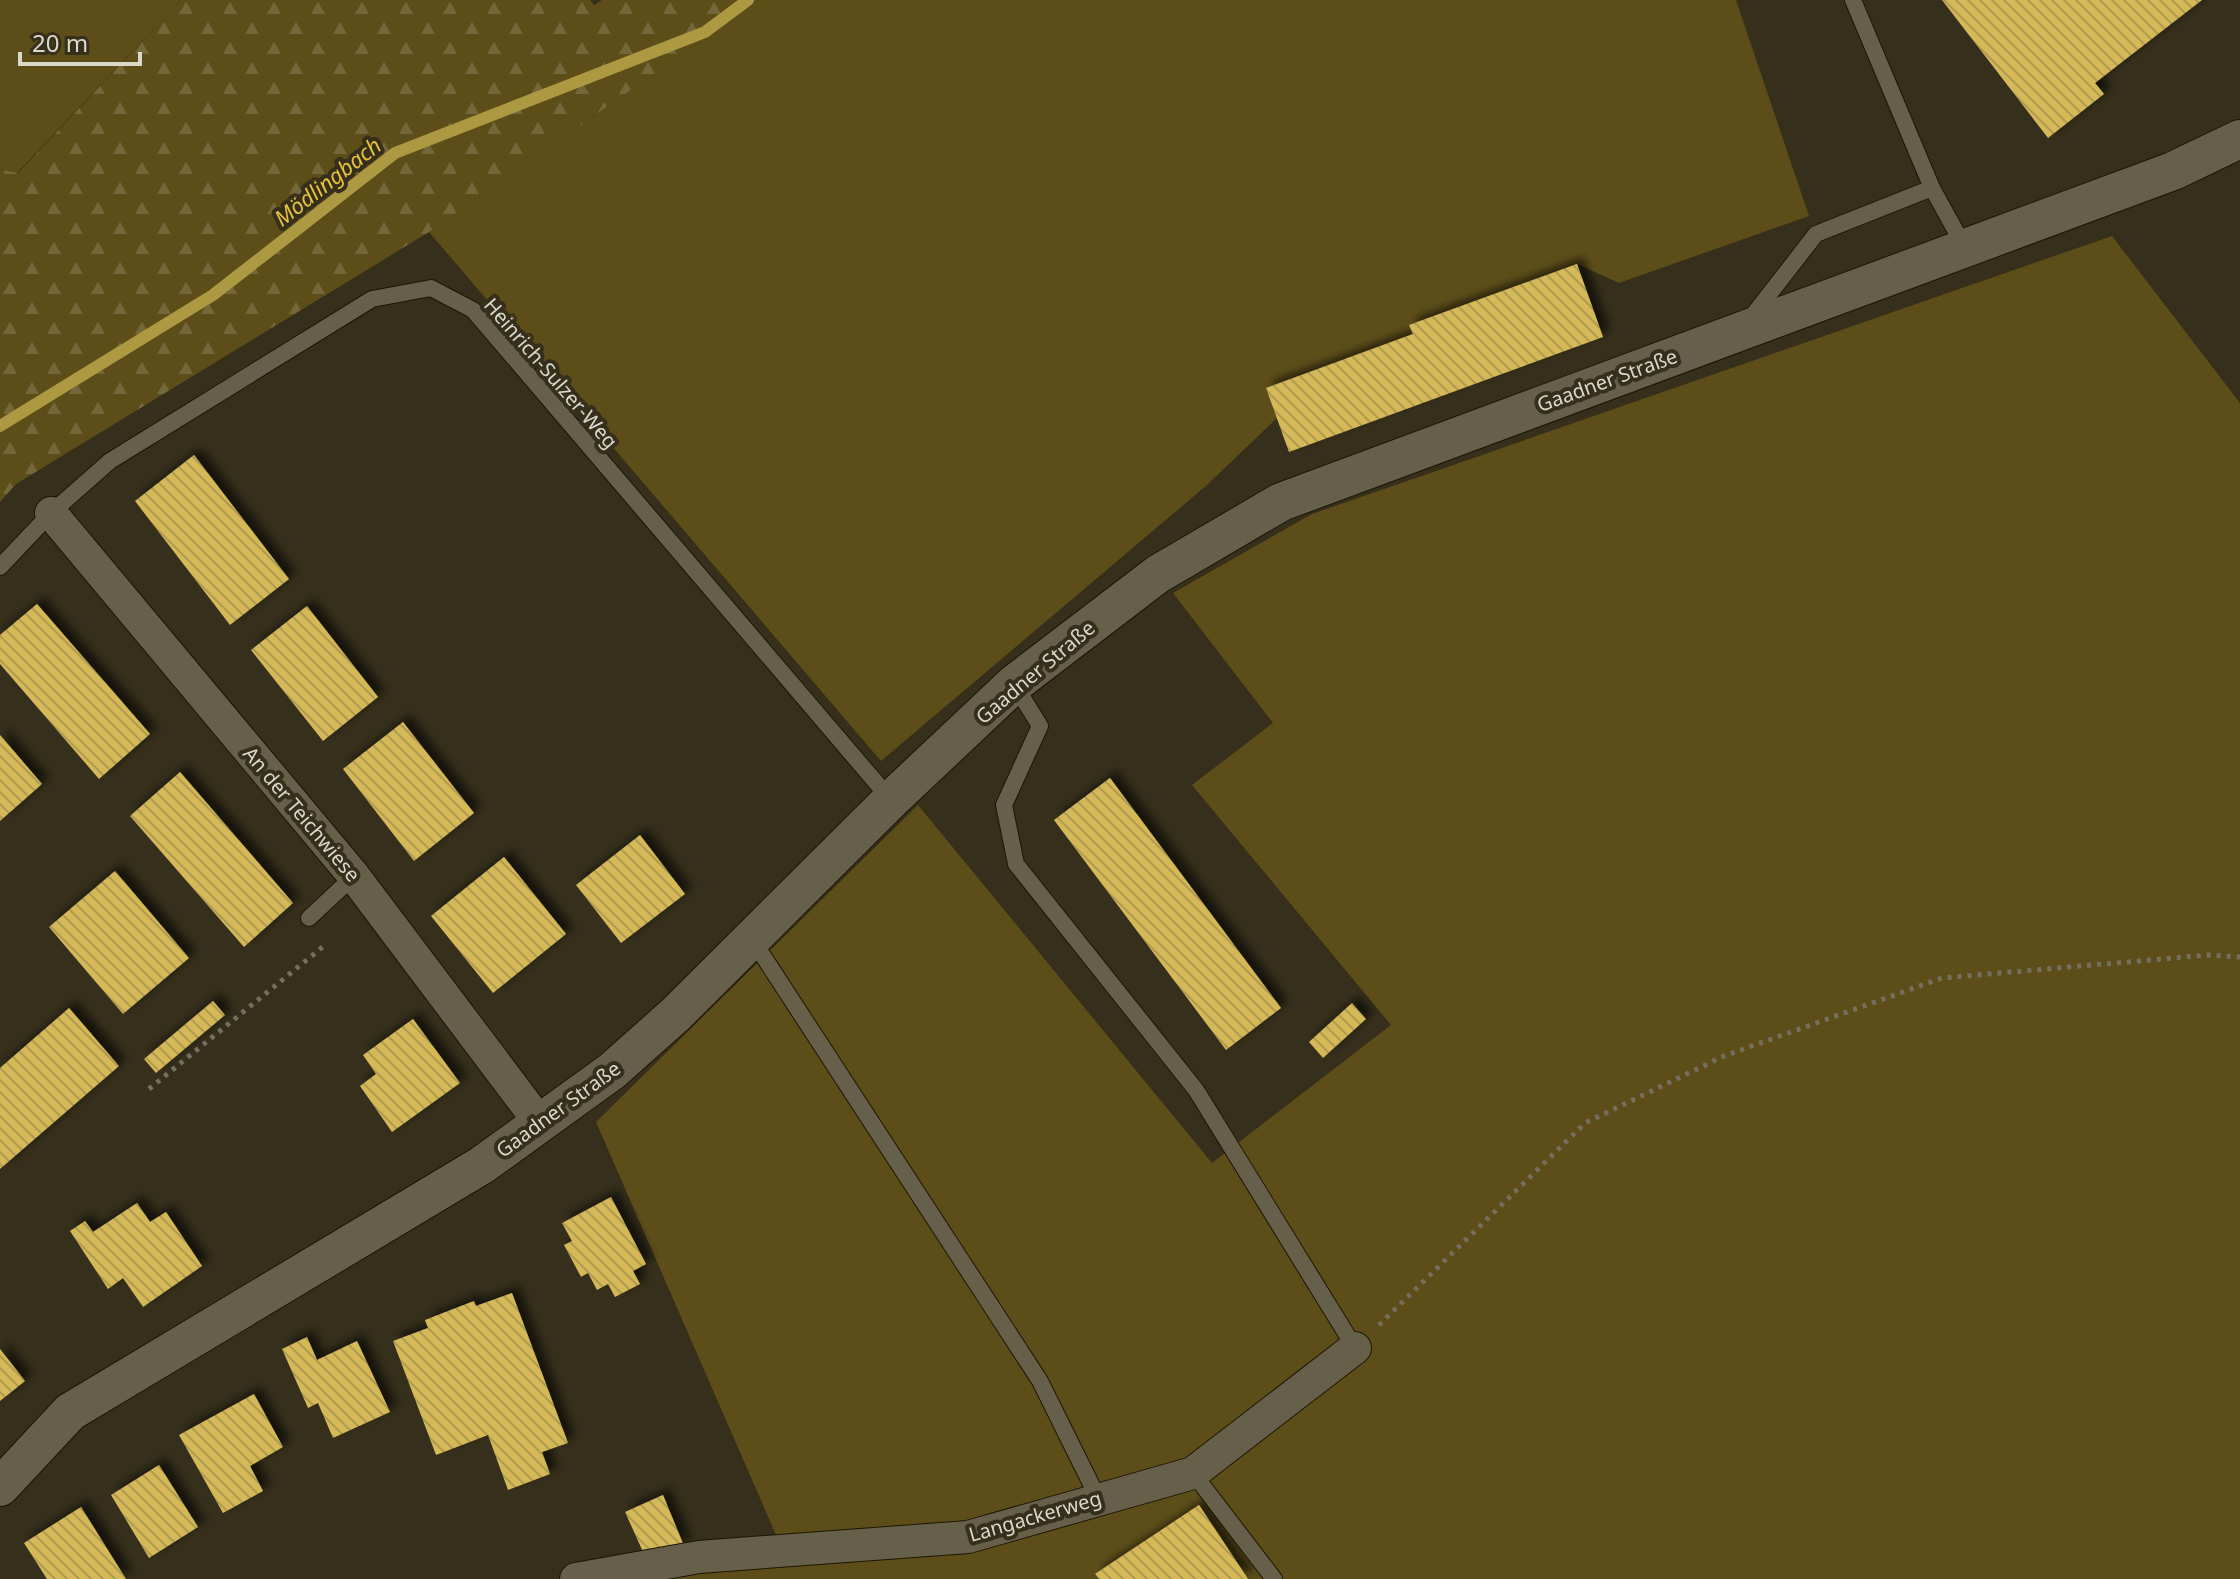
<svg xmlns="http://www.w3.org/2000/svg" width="2240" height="1579" viewBox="0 0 2240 1579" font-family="'Noto Sans',sans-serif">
<defs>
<pattern id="forest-firs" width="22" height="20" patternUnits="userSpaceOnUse" patternTransform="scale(2)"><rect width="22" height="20" fill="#5d4e19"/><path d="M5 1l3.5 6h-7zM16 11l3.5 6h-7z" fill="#746739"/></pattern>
<pattern id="building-back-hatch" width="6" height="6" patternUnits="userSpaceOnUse" patternTransform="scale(2)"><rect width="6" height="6" fill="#d5b958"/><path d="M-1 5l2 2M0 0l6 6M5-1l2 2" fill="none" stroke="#b09b51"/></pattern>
<filter id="shadow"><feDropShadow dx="7" dy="-7" stdDeviation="4" flood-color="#0009"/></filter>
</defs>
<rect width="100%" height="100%" fill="#352f1b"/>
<g fill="#5d4e19">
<polygon points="0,0 181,0 17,173 0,169"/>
<polygon points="759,0 1736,0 1809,216 1619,283 1577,264 1409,325 1413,334 1266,388 1277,418 1207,485 881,761 429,232"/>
<polygon points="2112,236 2240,403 2240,1579 657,1579 787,1560 596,1122 918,805 1212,1163 1391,1025 1192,785 1273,723 1173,593 1312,514"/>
</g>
<polygon fill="url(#forest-firs)" points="181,0 590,0 594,5 602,0 759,0 429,232 16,484 0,502 0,169 18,173"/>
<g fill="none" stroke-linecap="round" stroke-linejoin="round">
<polyline stroke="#ac9942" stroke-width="12" points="0,426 213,295 395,153 705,32 748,0"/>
</g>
<g fill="url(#building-back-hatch)" filter="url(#shadow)">
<polygon points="1942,0 2202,0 2095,83 2104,94 2048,138"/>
<polygon points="1577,264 1603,337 1289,452 1266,388 1413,334 1409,325"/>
<polygon points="194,455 289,579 230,625 135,501"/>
<polygon points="37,604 150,734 99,779 0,664 0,635"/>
<polygon points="307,606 378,697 323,741 251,650"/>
<polygon points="403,722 474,813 414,861 343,769"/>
<polygon points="0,735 42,784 0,821"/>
<polygon points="180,772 293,903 244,947 130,816"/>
<polygon points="1110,778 1281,1008 1226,1050 1054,820"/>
<polygon points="640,835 685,894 621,943 576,885"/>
<polygon points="504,857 566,934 493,993 431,916"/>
<polygon points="115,871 189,958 123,1014 49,927"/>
<polygon points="213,1001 225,1015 156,1073 144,1059"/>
<polygon points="1352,1003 1366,1019 1323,1058 1309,1042"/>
<polygon points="69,1008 119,1066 0,1169 0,1068"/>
<polygon points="413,1019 460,1083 392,1132 360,1086 376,1074 363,1055"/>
<polygon points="611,1197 646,1264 633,1271 640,1284 615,1297 608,1284 597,1290 588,1273 581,1277 564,1245 572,1241 562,1223"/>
<polygon points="137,1203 150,1222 166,1212 202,1266 143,1307 123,1278 108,1289 70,1231 85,1221 93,1232"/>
<polygon points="512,1293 568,1443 542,1452 550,1474 508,1490 488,1435 436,1455 393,1341 428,1328 425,1320 474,1301 476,1306"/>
<polygon points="307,1337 317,1360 357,1341 390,1412 333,1438 318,1403 308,1408 282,1349"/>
<polygon points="0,1349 25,1381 0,1401"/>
<polygon points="254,1394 283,1447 250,1466 263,1491 223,1513 179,1435"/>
<polygon points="159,1465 198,1527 149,1558 111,1495"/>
<polygon points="663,1495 684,1546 644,1554 625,1512"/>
<polygon points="1199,1505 1248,1579 1099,1579 1095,1574"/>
<polygon points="81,1507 126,1579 47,1579 24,1543"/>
</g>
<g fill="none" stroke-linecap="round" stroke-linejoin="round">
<defs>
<g id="service">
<polyline points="1853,0 1932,188"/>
<polyline points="1750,319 1816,234 1932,188 1965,248"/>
<polyline points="0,567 51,513 110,461 372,299 431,288 473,310 891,800"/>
<polyline points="1014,684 1040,726 1004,805 1016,864 1196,1090 1355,1348"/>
<polyline points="309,918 354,876"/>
<polyline points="752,939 1040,1381 1098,1498"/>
<polyline points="1193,1473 1274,1579"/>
</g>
<g id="minor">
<polyline points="51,513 354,876 540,1123"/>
<polyline points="576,1579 699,1557 968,1537 1193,1473 1355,1348"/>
</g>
<polyline id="tertiary" points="0,1487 70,1412 482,1165 612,1071 676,1014 891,800 1014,684 1158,574 1281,502 2173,171 2240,139"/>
</defs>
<use href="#service" stroke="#1c1705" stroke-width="18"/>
<use href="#minor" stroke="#1c1705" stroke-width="34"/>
<use href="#tertiary" stroke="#1c1705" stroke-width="40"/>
<g stroke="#746f5e" stroke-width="5" stroke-dasharray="4 6" stroke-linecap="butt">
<polyline points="149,1089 325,945"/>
<polyline points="1379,1325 1585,1123 1724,1056 1942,978 2208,955 2240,957"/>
</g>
<use href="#service" stroke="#665f4a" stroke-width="16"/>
<use href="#minor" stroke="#665f4a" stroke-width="32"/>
<use href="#tertiary" stroke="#665f4a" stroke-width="38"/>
</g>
<g text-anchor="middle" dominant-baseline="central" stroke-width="8" stroke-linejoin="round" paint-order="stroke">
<g font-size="20" fill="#dad7cb" stroke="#352f1b">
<text transform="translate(551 373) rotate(49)">Heinrich-Sulzer-Weg</text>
<text transform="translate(1607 380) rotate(-20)">Gaadner Straße</text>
<text transform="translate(1035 672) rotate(-40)">Gaadner Straße</text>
<text transform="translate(302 814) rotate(50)">An der Teichwiese</text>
<text transform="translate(558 1109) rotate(-36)">Gaadner Straße</text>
<text transform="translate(1035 1516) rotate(-16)">Langackerweg</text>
</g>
<g font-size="22" font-style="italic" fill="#e6c239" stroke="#352f1b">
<text transform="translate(327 181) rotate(-38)">Mödlingbach</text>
</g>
</g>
<path d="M20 52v12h120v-12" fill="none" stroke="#dad7cb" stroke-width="4"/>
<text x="32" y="52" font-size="24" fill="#dad7cb" stroke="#352f1b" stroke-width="6" paint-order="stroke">20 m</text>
</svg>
